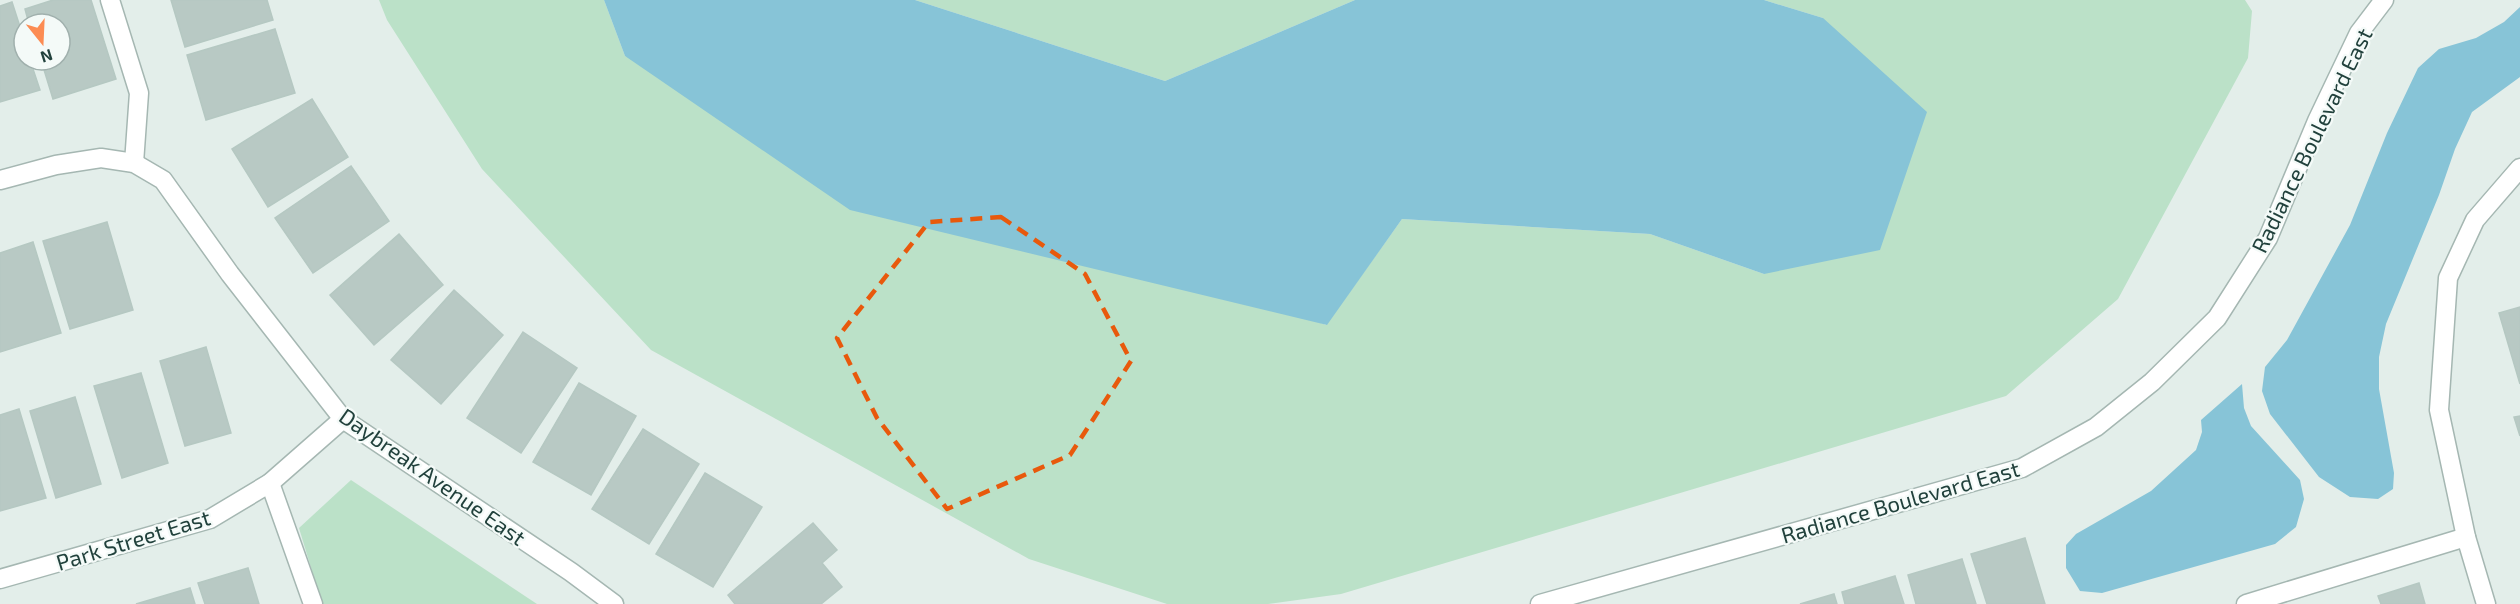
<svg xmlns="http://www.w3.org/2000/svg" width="2520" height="604" viewBox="0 0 2520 604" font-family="'Exo 2',sans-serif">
<rect width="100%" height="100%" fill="#e3eeea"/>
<g fill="#bbe1c8">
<polygon points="379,0 604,0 625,56 1326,325 1402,219 1650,234 1764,274 1823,18 1764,0 2245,0 2252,11 2248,58 2118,299 2006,396 1341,594 1268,604 1167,604 1029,559 651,350 482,169 387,20"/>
<polygon points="915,0 1355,0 1165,81"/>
<polygon points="351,480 537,604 322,604 299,528"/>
</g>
<g fill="#87c4d7">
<polygon points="604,0 915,0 1165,81 1355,0 1764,0 1823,18 1927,112 1880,250 1764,274 1650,234 1402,219 1327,325 850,210 625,56"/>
<polygon points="2520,7 2520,77 2472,112 2455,149 2439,195 2386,324 2379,357 2379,389 2394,473 2393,489 2378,499 2350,497 2319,477 2270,414 2262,391 2265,367 2287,340 2350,225 2387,133 2418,68 2439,49 2476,38 2504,22"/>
<polygon points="2242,384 2244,408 2251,426 2300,480 2304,499 2296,527 2275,544 2102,593 2080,591 2066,568 2066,545 2076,534 2151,491 2196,450 2202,432 2201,420"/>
</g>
<g fill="#b8c9c4" stroke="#b5c8c2" stroke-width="1.5">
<polygon points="53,0 91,0 116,79 53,99 41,60 60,60 60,24 29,24 25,9"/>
<polygon points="171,0 267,0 273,20 185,47"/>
<polygon points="12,2 24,39 24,60 30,60 40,90 0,102 0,6"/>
<polygon points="275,29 295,93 206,120 187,55"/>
<polygon points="312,99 348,157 268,207 232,149"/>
<polygon points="351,166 389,221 313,273 275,218"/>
<polygon points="107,222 133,310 70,329 43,241"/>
<polygon points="399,234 443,285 374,345 330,295"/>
<polygon points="33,242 61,333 0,352 0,253"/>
<polygon points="454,290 503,335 441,404 391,360"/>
<polygon points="2520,307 2520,384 2499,313"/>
<polygon points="523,332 577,368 521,453 467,418"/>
<polygon points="206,347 231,433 185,446 160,361"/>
<polygon points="141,373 168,463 122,478 94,386"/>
<polygon points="579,383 636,416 591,495 533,462"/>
<polygon points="75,397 101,484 56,498 30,411"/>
<polygon points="19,409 46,498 0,511 0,415"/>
<polygon points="2520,416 2520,436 2514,417"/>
<polygon points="643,429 699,464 649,544 592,509"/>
<polygon points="705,473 762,507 713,587 656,554"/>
<polygon points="813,523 837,550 822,563 842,587 821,604 735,604 728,595"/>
<polygon points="2025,538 2045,604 1987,604 1971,554"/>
<polygon points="1962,559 1976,604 1916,604 1908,575"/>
<polygon points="248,568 259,604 205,604 198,583"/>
<polygon points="1895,576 1904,604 1845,604 1842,592"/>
<polygon points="2419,583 2425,604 2381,604 2378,596"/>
<polygon points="190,588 195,604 136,604"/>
<polygon points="1834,594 1837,604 1800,604"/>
</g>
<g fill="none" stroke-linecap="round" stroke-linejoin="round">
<defs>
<g id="lane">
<polyline points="110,0 139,93 134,163"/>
<polyline points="270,483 313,604"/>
<polyline points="2246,604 2466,537"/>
</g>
<g id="street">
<polyline points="0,180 56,165 101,158 134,163 163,180 230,274 343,419 571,572 614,604"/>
<polyline points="0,579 210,519 270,483 343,419"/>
<polyline points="1540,604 2022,468 2096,427 2152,382 2217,318 2268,238 2317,121 2359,33 2384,0"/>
<polyline points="2486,604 2466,537 2439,410 2448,278 2475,220 2520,168"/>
</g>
</defs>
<use href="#lane" stroke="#a5b7b2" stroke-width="21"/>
<use href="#street" stroke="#a5b7b2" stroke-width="21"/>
<use href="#lane" stroke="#fff" stroke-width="18"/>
<use href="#street" stroke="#fff" stroke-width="18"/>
</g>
<path fill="none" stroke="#e8590c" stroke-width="4.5" stroke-dasharray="12 8" stroke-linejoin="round" d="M1001 217 1085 274 1131 361 1070 455 947 509 877 418 837 338 929 222Z"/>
<g text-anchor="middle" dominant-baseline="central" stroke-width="4.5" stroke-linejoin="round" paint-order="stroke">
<g font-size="22" fill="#21413c" stroke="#f4faf8">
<text transform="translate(2311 140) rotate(-64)">Radiance Boulevard East</text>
<text transform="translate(433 476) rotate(35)">Daybreak Avenue East</text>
<text transform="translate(1900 501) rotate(-16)">Radiance Boulevard East</text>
<text transform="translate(133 539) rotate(-17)">Park Street East</text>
</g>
</g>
<g transform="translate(42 42) rotate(162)"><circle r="28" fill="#f4faf8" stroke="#a0b0ad" stroke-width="1.5"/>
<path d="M0-4.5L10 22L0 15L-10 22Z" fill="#fc8c53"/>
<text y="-9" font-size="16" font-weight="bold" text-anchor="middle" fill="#21413c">N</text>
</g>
</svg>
